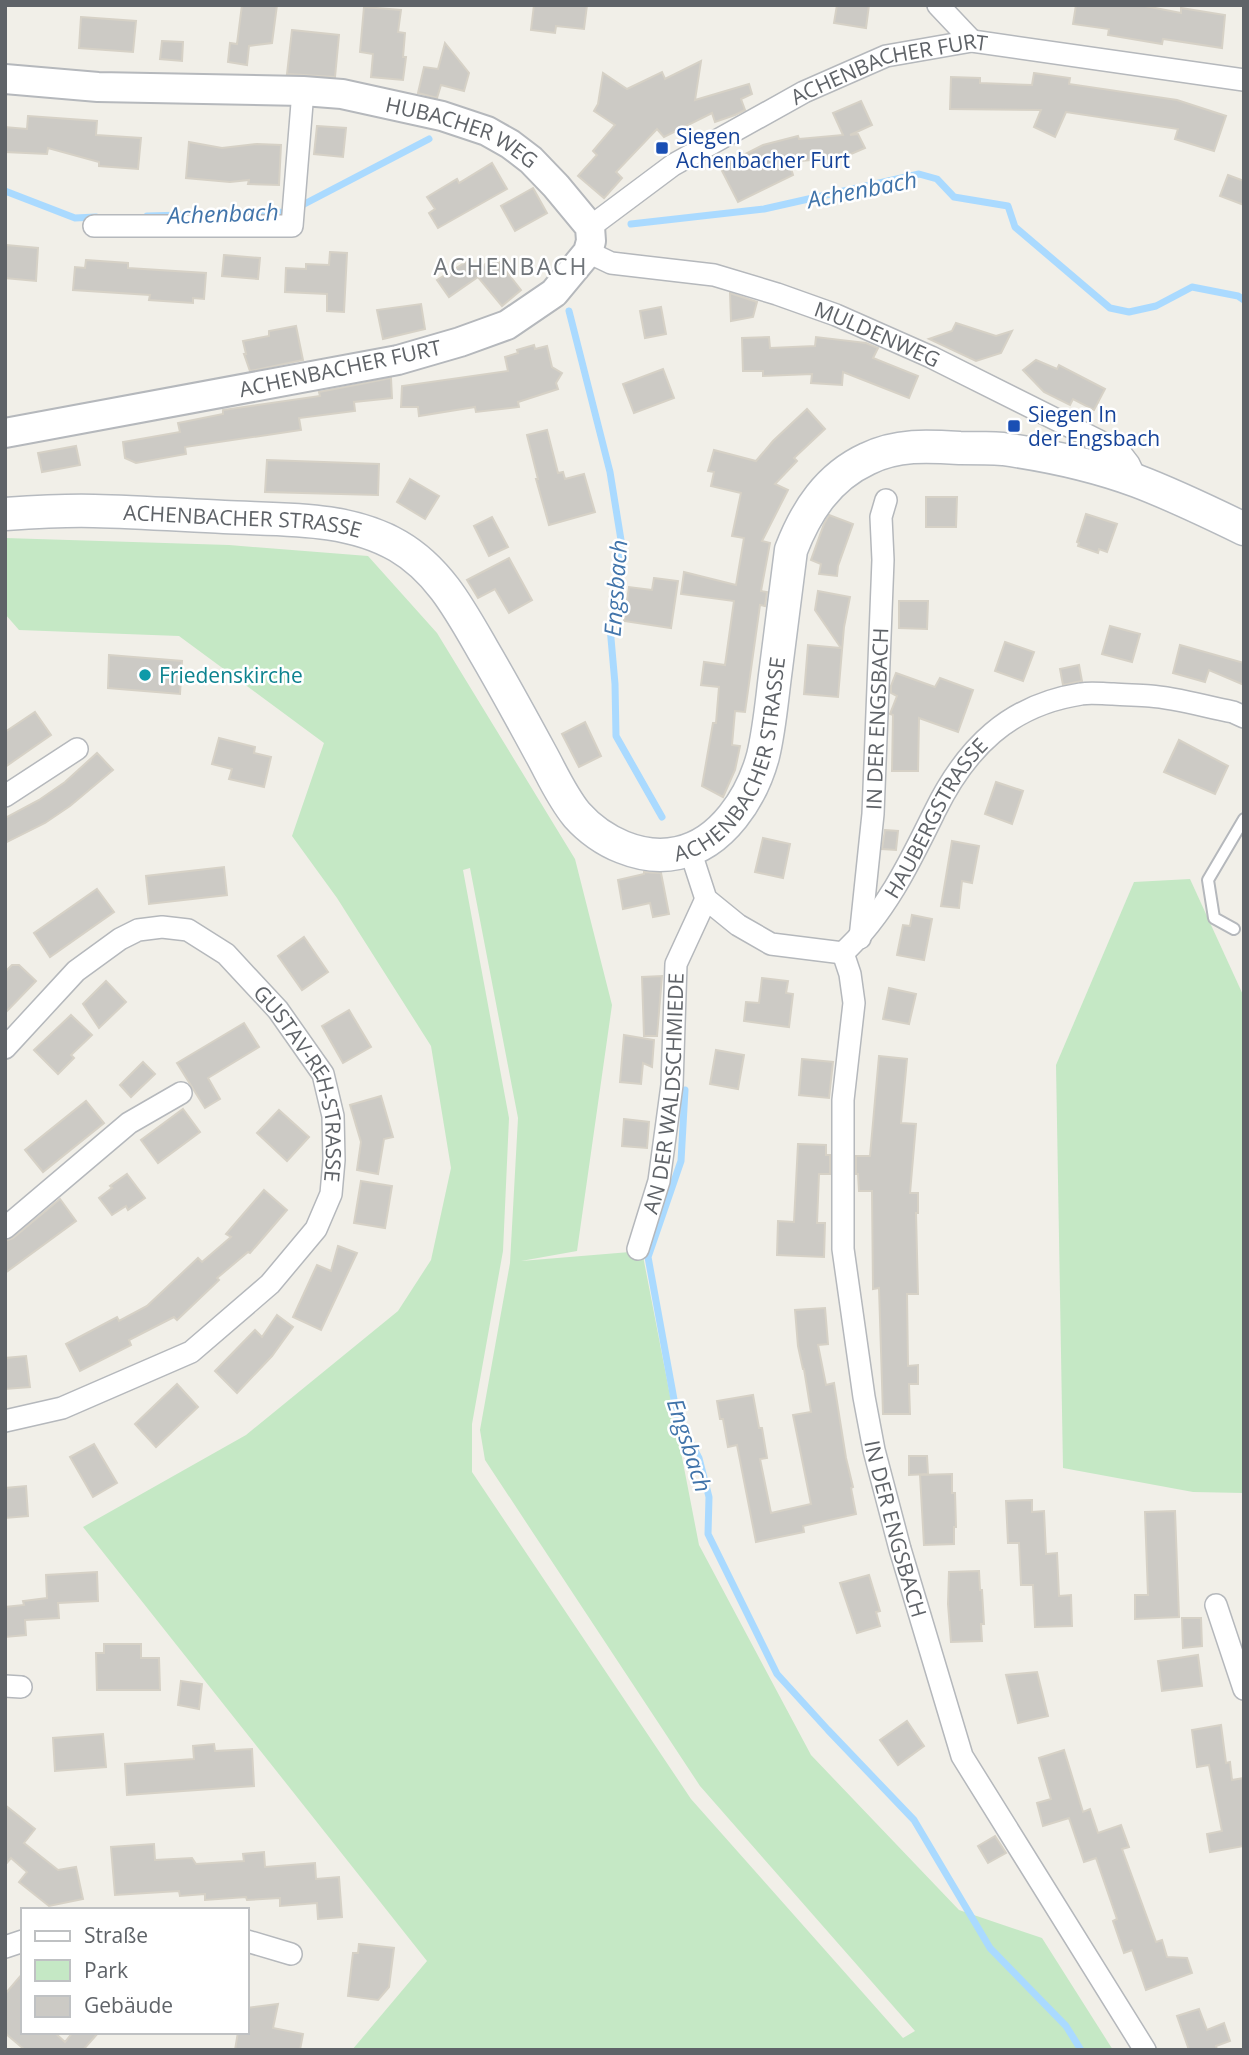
<svg xmlns="http://www.w3.org/2000/svg" width="1249" height="2055" viewBox="0 0 1249 2055" font-family="'Open Sans',sans-serif">
<rect width="100%" height="100%" fill="#f1efe8"/>
<g fill="#c5e8c5" fill-rule="evenodd">
<path d="M5 538 229 545 368 556 437 633 575 859 612 1005 577 1251 521 1261 642 1251 699 1545 811 1755 959 1910 1042 1938 1113 2050H352L427 1961 83 1527 246 1435 398 1311 431 1260 451 1168 431 1046 337 898 292 836 324 743 179 636 19 630 5 614ZM470 868 518 1118 510 1263 480 1430 485 1460 700 1786 915 2031 903 2038 691 1799 472 1472V1424L503 1251 509 1118 463 870Z"/>
<polygon points="1190,879 1244,997 1244,1493 1193,1492 1063,1468 1056,1065 1134,882"/>
</g>
<g fill="none" stroke-linecap="round" stroke-linejoin="round">
<g stroke="#aadaff" stroke-width="7">
<polyline points="5,191 75,218 96,217"/>
<polyline points="147,216 289,212 429,139"/>
<polyline points="631,224 764,209 919,174 937,179 954,197 1008,206 1015,227 1110,308 1129,312 1156,306 1192,287 1238,296 1244,300"/>
<polyline points="569,311 610,472 621,540 619,585 610,627 615,684 616,736 662,817"/>
<polyline points="685,1090 681,1161 648,1257 677,1416 699,1458 709,1497 708,1534 777,1674 828,1730 914,1820 990,1948 1066,2026 1081,2050"/>
</g>
</g>
<g fill="#cccac5" stroke="#d6d1c6" stroke-width="2">
<polygon points="242,5 277,5 272,43 249,46 247,65 228,62 230,43 237,44"/>
<polygon points="534,5 587,5 584,29 556,26 555,33 531,30"/>
<polygon points="837,5 869,5 866,28 834,23"/>
<polygon points="1076,5 1140,5 1181,13 1181,8 1225,15 1222,48 1163,39 1162,44 1108,35 1109,29 1073,24"/>
<polygon points="364,7 401,10 398,32 405,33 403,57 406,57 403,80 371,77 373,54 360,52"/>
<polygon points="81,17 136,21 133,52 79,48"/>
<polygon points="292,30 339,35 335,77 287,74"/>
<polygon points="162,41 183,42 182,61 160,59"/>
<polygon points="445,43 469,73 464,91 441,85 437,98 418,93 424,67 438,69"/>
<polygon points="701,61 695,100 749,84 752,94 741,99 745,110 735,115 715,122 712,113 664,137 657,129 616,172 622,178 604,198 578,176 597,155 593,151 615,125 594,111 598,104 603,73 627,89 662,72 665,79"/>
<polygon points="1034,73 1070,78 1069,84 1177,100 1226,116 1214,151 1175,139 1178,129 1066,112 1055,137 1034,127 1041,110 950,109 951,77 980,78 980,83 1032,85"/>
<polygon points="861,101 872,125 850,135 858,134 865,148 844,157 789,162 793,175 738,202 720,167 763,145 798,136 799,139 843,135 833,113"/>
<polygon points="28,116 97,121 96,135 141,138 138,169 99,166 99,162 48,148 47,154 5,152 5,127 27,129"/>
<polygon points="317,126 346,128 343,157 314,154"/>
<polygon points="189,142 222,148 257,144 281,145 279,185 248,184 249,180 230,182 186,178"/>
<polygon points="492,163 507,189 438,228 429,213 435,209 427,197 457,179 459,183"/>
<polygon points="1228,175 1244,181 1244,205 1220,196"/>
<polygon points="533,188 547,213 515,231 501,206"/>
<polygon points="6,245 38,248 36,281 5,278"/>
<polygon points="330,252 347,253 344,312 327,311 327,294 285,292 286,268 306,269 306,264 329,265"/>
<polygon points="224,255 260,258 258,279 222,276"/>
<polygon points="495,257 521,290 502,306 478,277 449,297 437,280 469,260 476,271"/>
<polygon points="86,260 128,263 128,268 206,273 204,299 193,298 193,303 149,300 150,295 73,290 75,267 85,268"/>
<polygon points="730,293 757,302 753,317 731,321"/>
<polygon points="421,304 425,329 383,339 377,310"/>
<polygon points="661,307 666,334 645,338 640,311"/>
<polygon points="956,323 996,336 1012,331 1001,353 976,361 929,339 952,331"/>
<polygon points="296,326 303,360 250,371 244,354 246,354 243,341 269,336 269,331"/>
<polygon points="769,337 770,348 815,346 816,337 866,343 878,348 873,358 918,376 909,398 843,372 842,385 811,383 812,374 763,376 763,371 743,371 742,338"/>
<polygon points="534,345 535,349 547,346 552,367 562,373 556,383 558,389 518,402 519,407 476,412 475,407 419,416 418,407 401,407 402,386 508,371 505,357 518,353 517,350"/>
<polygon points="1036,360 1057,369 1059,365 1105,389 1094,410 1073,399 1070,405 1044,392 1023,370"/>
<polygon points="663,369 674,398 634,413 623,384"/>
<polygon points="391,378 392,398 354,402 355,411 299,418 301,430 185,447 186,454 136,463 125,458 123,442 180,432 178,423 223,414 223,410 320,396 319,392"/>
<polygon points="807,409 825,429 794,458 797,461 775,484 788,490 762,541 770,543 761,591 767,592 765,606 760,605 745,712 735,711 732,745 740,746 735,770 723,797 702,786 713,723 716,723 719,687 701,685 704,662 725,665 734,601 681,594 684,572 736,585 744,538 732,536 741,493 711,486 714,472 708,471 714,450 756,461 773,441"/>
<polygon points="547,430 558,473 563,472 565,479 584,474 595,512 549,525 536,479 538,479 527,435"/>
<polygon points="76,446 80,465 42,472 38,453"/>
<polygon points="267,460 379,464 378,495 265,492"/>
<polygon points="410,479 439,496 425,519 397,502"/>
<polygon points="926,497 957,497 956,527 926,527"/>
<polygon points="1086,514 1117,524 1107,552 1099,549 1098,553 1078,546 1079,543 1077,542"/>
<polygon points="829,515 853,524 838,566 837,576 819,574 821,564 811,560 824,524"/>
<polygon points="492,517 508,547 489,556 474,526"/>
<polygon points="509,558 532,600 509,613 495,589 478,598 467,580"/>
<polygon points="654,578 678,581 671,628 624,621 629,587 652,590"/>
<polygon points="818,591 850,597 844,627 838,697 804,694 808,645 841,648 815,610"/>
<polygon points="899,601 928,601 927,629 899,628"/>
<polygon points="1110,626 1140,634 1132,662 1102,654"/>
<polygon points="1005,642 1034,652 1023,681 995,671"/>
<polygon points="1180,645 1244,663 1244,685 1209,670 1205,682 1173,673"/>
<polygon points="109,655 182,661 180,694 108,688"/>
<polygon points="1079,665 1082,681 1063,685 1060,669"/>
<polygon points="896,673 935,687 940,678 973,690 958,732 919,718 918,771 892,771 893,715 890,714 897,696 891,693 891,686"/>
<polygon points="35,712 51,735 5,767 5,732"/>
<polygon points="585,722 601,756 579,767 562,734"/>
<polygon points="219,738 255,747 254,753 271,757 264,787 229,779 232,769 212,764"/>
<polygon points="1179,740 1228,766 1215,794 1164,772"/>
<polygon points="97,753 113,770 70,806 45,823 5,843 5,818 39,800 65,782"/>
<polygon points="996,782 1023,791 1012,824 985,814"/>
<polygon points="885,830 898,831 896,850 882,849"/>
<polygon points="763,838 790,844 783,878 755,872"/>
<polygon points="952,841 979,846 972,883 962,881 959,908 941,906"/>
<polygon points="224,867 227,895 149,904 146,876"/>
<polygon points="644,872 661,873 669,914 653,917 650,903 623,909 618,880 644,874"/>
<polygon points="97,889 114,912 50,957 34,933"/>
<polygon points="912,915 932,919 924,960 897,955 903,925 910,926"/>
<polygon points="304,937 328,972 302,990 278,956"/>
<polygon points="12,965 19,965 36,981 5,1013 5,972"/>
<polygon points="662,976 657,1036 644,1036 642,977"/>
<polygon points="762,978 788,981 786,993 793,994 789,1027 744,1021 746,1002 759,1003"/>
<polygon points="106,981 126,1002 99,1028 83,1004"/>
<polygon points="889,988 916,994 909,1024 883,1019"/>
<polygon points="349,1010 371,1047 343,1063 322,1026"/>
<polygon points="71,1015 92,1035 71,1055 74,1058 58,1074 34,1050"/>
<polygon points="244,1023 259,1047 208,1078 220,1099 205,1108 177,1063"/>
<polygon points="624,1035 654,1040 652,1067 643,1063 641,1084 620,1082"/>
<polygon points="716,1050 744,1055 738,1089 710,1084"/>
<polygon points="879,1056 907,1059 901,1123 916,1124 910,1193 918,1193 918,1213 916,1213 918,1294 907,1294 908,1366 918,1365 918,1384 909,1384 910,1414 883,1414 879,1288 873,1289 872,1191 859,1191 858,1174 856,1174 856,1156 870,1156"/>
<polygon points="802,1059 833,1062 829,1098 799,1095"/>
<polygon points="143,1062 155,1074 131,1097 120,1085"/>
<polygon points="381,1096 393,1137 384,1139 378,1174 357,1170 361,1142 350,1105"/>
<polygon points="86,1101 104,1123 43,1172 25,1150"/>
<polygon points="183,1109 200,1132 158,1163 141,1140"/>
<polygon points="279,1110 309,1137 287,1161 257,1133"/>
<polygon points="624,1119 649,1122 647,1148 622,1146"/>
<polygon points="798,1144 826,1145 826,1155 830,1155 830,1174 819,1174 817,1223 825,1223 824,1257 777,1255 778,1221 794,1222"/>
<polygon points="127,1174 145,1198 128,1210 126,1206 112,1215 99,1198 112,1188 110,1186"/>
<polygon points="361,1181 392,1186 385,1228 354,1223"/>
<polygon points="264,1190 287,1210 250,1253 248,1252 217,1278 219,1280 177,1320 174,1317 129,1340 131,1345 80,1371 66,1344 117,1317 119,1321 147,1306 198,1258 202,1262 231,1237 226,1234"/>
<polygon points="60,1199 76,1221 5,1273 5,1241 13,1238"/>
<polygon points="338,1246 357,1253 321,1330 293,1317 317,1265 331,1271"/>
<polygon points="825,1308 828,1344 818,1345 826,1385 834,1383 846,1458 853,1487 851,1488 856,1514 803,1526 804,1532 756,1542 737,1445 728,1447 723,1419 720,1419 717,1401 753,1395 759,1428 762,1428 767,1458 760,1459 771,1513 811,1504 793,1415 811,1412 804,1369 803,1369 798,1346 795,1310"/>
<polygon points="277,1315 293,1327 272,1356 237,1393 215,1371 255,1330 262,1337"/>
<polygon points="26,1356 30,1387 5,1389 5,1358"/>
<polygon points="177,1384 198,1407 156,1447 135,1424"/>
<polygon points="94,1444 117,1483 93,1497 70,1457"/>
<polygon points="909,1456 927,1456 928,1474 909,1475"/>
<polygon points="952,1474 952,1493 955,1493 956,1527 954,1527 954,1544 924,1545 920,1475"/>
<polygon points="26,1486 28,1516 5,1518 5,1488"/>
<polygon points="1032,1500 1032,1512 1044,1511 1046,1554 1057,1553 1059,1596 1071,1595 1072,1626 1035,1627 1033,1585 1021,1585 1019,1543 1008,1543 1006,1501"/>
<polygon points="1175,1511 1179,1617 1135,1619 1135,1595 1148,1595 1145,1512"/>
<polygon points="979,1571 980,1590 982,1590 984,1624 981,1624 982,1641 951,1642 948,1604 949,1572"/>
<polygon points="97,1572 98,1601 58,1603 59,1618 25,1620 26,1635 5,1637 5,1607 24,1605 23,1601 47,1598 46,1575"/>
<polygon points="869,1575 880,1611 876,1612 880,1626 857,1633 840,1583"/>
<polygon points="1182,1618 1201,1618 1202,1646 1183,1648"/>
<polygon points="104,1644 141,1644 141,1658 159,1658 160,1690 97,1690 96,1653 104,1653"/>
<polygon points="1198,1655 1202,1686 1162,1691 1158,1661"/>
<polygon points="1037,1672 1048,1716 1018,1723 1006,1675"/>
<polygon points="181,1681 202,1684 199,1709 178,1705"/>
<polygon points="907,1721 924,1746 898,1765 880,1740"/>
<polygon points="1221,1725 1226,1763 1230,1762 1232,1780 1244,1778 1244,1846 1210,1852 1207,1834 1222,1831 1209,1765 1197,1767 1192,1730"/>
<polygon points="103,1734 106,1767 55,1771 53,1738"/>
<polygon points="214,1744 215,1751 252,1749 254,1786 127,1795 125,1764 194,1759 193,1746"/>
<polygon points="1064,1750 1083,1812 1090,1809 1098,1833 1121,1825 1129,1847 1122,1849 1156,1942 1162,1940 1167,1957 1187,1958 1192,1973 1146,1990 1132,1950 1124,1953 1113,1921 1117,1919 1096,1858 1084,1862 1069,1818 1043,1826 1037,1803 1051,1799 1039,1758"/>
<polygon points="5,1805 35,1829 24,1843 58,1870 76,1867 83,1899 49,1906 19,1882 27,1872 11,1858 5,1865"/>
<polygon points="995,1836 1006,1853 988,1863 978,1846"/>
<polygon points="154,1844 155,1860 192,1858 196,1864 244,1861 243,1854 264,1852 265,1867 315,1863 316,1879 339,1877 342,1917 318,1919 317,1903 280,1906 280,1898 247,1900 246,1897 205,1900 205,1894 180,1896 179,1891 115,1895 111,1847"/>
<polygon points="359,1944 394,1948 389,1987 378,2000 348,1996 353,1953 358,1953"/>
<polygon points="23,1973 23,2032 54,2032 65,2042 73,2032 99,2032 83,2050 25,2050 5,2033 5,1994"/>
<polygon points="278,2004 273,2028 303,2034 300,2050 235,2050 238,2032 247,2032 247,2008"/>
<polygon points="1199,2009 1207,2030 1224,2023 1230,2041 1216,2046 1217,2050 1189,2050 1177,2016"/>
</g>
<g fill="none" stroke-linecap="round" stroke-linejoin="round">
<defs>
<polyline id="service" points="1234,929 1214,918 1208,880 1244,819"/>
<g id="minor">
<polyline points="938,5 972,41"/>
<polyline points="94,226 292,226 303,91"/>
<path id="s1" d="M590 227 673 165 804 92 886 56 972 41 1244 80"/>
<path id="s2" d="M588 252 611 263 714 275 777 294 836 315 931 357 1119 451 1129 464 1137 481"/>
<polyline points="5,796 77,749"/>
<path id="s3" d="M690 850 706 899 738 925 771 944 843 953C885 914 910 862 935 811 966 748 1009 705 1081 694 1091 692 1103 694 1113 694 1125 695 1138 695 1150 696 1178 698 1206 707 1233 712L1244 717"/>
<path id="s4" d="M860 938 873 814 883 560 881 517 886 500"/>
<path id="s5" d="M843 953 850 974 854 1003 843 1100V1249L864 1397 874 1450 900 1549 962 1756 1145 2050"/>
<path id="s6" d="M5 1048 76 971 120 939 138 930 162 927 188 930 226 954 278 1010 323 1074 333 1116 334 1160 331 1194 316 1229 270 1284 191 1352 62 1408 5 1421"/>
<polyline points="5,1228 129,1123 181,1093"/>
<path id="s7" d="M638 1249 659 1181 672 1085 676 964 706 899"/>
<polyline points="1216,1605 1244,1689"/>
<polyline points="5,1686 21,1687"/>
<polyline points="247,1941 291,1954"/>
<polyline points="5,1947 23,1941"/>
</g>
<g id="tertiary">
<path id="s8" d="M5 79 98 87 303 91 342 94 442 116 487 131 510 144 531 160 556 186 590 227 591 241 588 252 554 293 507 325 460 342 398 360 5 433"/>
</g>
<g id="secondary">
<path id="s9" d="M5 514C35 512 65 510 94 511 138 512 181 515 224 517 281 520 347 516 398 546 439 570 460 610 483 650 503 684 522 719 541 754 552 774 562 797 577 815 601 842 641 861 678 853 722 844 752 797 763 756 770 727 772 697 776 668 781 628 786 589 791 550 806 511 828 477 867 459 897 444 928 446 960 448 974 448 989 448 1003 449 1046 455 1096 466 1137 481 1174 495 1209 512 1244 529"/>
</g>
</defs>
<use href="#service" stroke="#b5b8bc" stroke-width="14"/>
<use href="#minor" stroke="#b5b8bc" stroke-width="24"/>
<use href="#tertiary" stroke="#b5b8bc" stroke-width="32"/>
<use href="#secondary" stroke="#b6babf" stroke-width="35"/>
<use href="#service" stroke="#fff" stroke-width="10"/>
<use href="#minor" stroke="#fff" stroke-width="21"/>
<use href="#tertiary" stroke="#fff" stroke-width="28"/>
<use href="#secondary" stroke="#fff" stroke-width="32"/>
</g>
<g fill="#1a4fb4" stroke="#fff" stroke-width="2.5">
<rect x="655" y="141" width="14" height="14" rx="3.5"/>
<rect x="1007" y="419" width="14" height="14" rx="3.5"/>
</g>
<circle fill="#0f9aa8" stroke="#fff" stroke-width="2.5" cx="145" cy="675" r="7"/>
<g text-anchor="middle" dominant-baseline="central" stroke-width="5" stroke-linejoin="round" paint-order="stroke">
<g font-size="21" fill="#5f6368" stroke="#fff">
<text stroke="none"><textPath href="#s1" startOffset="343">ACHENBACHER FURT</textPath></text>
<text stroke="none"><textPath href="#s8" startOffset="464">HUBACHER WEG</textPath></text>
<text stroke="none"><textPath href="#s2" startOffset="303">MULDENWEG</textPath></text>
<text transform="translate(340 368) rotate(-12)">ACHENBACHER FURT</text>
<text stroke="none"><textPath href="#s9" startOffset="238">ACHENBACHER STRASSE</textPath></text>
<text stroke="none"><textPath href="#s4" startOffset="220">IN DER ENGSBACH</textPath></text>
<text stroke="none"><textPath href="#s9" startOffset="952">ACHENBACHER STRASSE</textPath></text>
<text stroke="none"><textPath href="#s3" startOffset="368">HAUBERGSTRASSE</textPath></text>
<text stroke="none"><textPath href="#s6" startOffset="430">GUSTAV-REH-STRASSE</textPath></text>
<text stroke="none"><textPath href="#s7" startOffset="159">AN DER WALDSCHMIEDE</textPath></text>
<text stroke="none"><textPath href="#s5" startOffset="583">IN DER ENGSBACH</textPath></text>
</g>
<g font-size="21" fill="#164399" stroke="#fff" text-anchor="start">
<text x="676" y="136">Siegen<tspan x="676" dy="24">Achenbacher Furt</tspan></text>
<text x="1028" y="414">Siegen In<tspan x="1028" dy="24">der Engsbach</tspan></text>
</g>
<g font-size="21" fill="#0d838f" stroke="#fff" text-anchor="start">
<text x="159" y="675">Friedenskirche</text>
</g>
<g font-size="23" font-style="italic" fill="#4174aa" stroke="#fff">
<text transform="translate(862 189) rotate(-11)">Achenbach</text>
<text transform="translate(223 213) rotate(-2)">Achenbach</text>
<text transform="translate(615 588) rotate(-86)">Engsbach</text>
<text transform="translate(690 1445) rotate(72)">Engsbach</text>
</g>
<g font-size="23" letter-spacing="2" fill="#70757a" stroke="#fff">
<text x="511" y="266">ACHENBACH</text>
</g>
</g>
<rect width="1249" height="2055" fill="none" stroke="#5f6368" stroke-width="14"/>
<rect x="21" y="1908" width="228" height="126" fill="#ffffff" stroke="#bfc1c3" stroke-width="2"/>
<rect x="35" y="1931" width="35" height="10" fill="#ffffff" stroke="#bfc1c3" stroke-width="2"/>
<text x="84" y="1943" font-size="21" fill="#5f6368">Straße</text>
<rect x="35" y="1960" width="35" height="21" fill="#c5e8c5" stroke="#bfc1c3" stroke-width="2"/>
<text x="84" y="1978" font-size="21" fill="#5f6368">Park</text>
<rect x="35" y="1996" width="35" height="21" fill="#cccac5" stroke="#bfc1c3" stroke-width="2"/>
<text x="84" y="2013" font-size="21" fill="#5f6368">Gebäude</text>
</svg>
